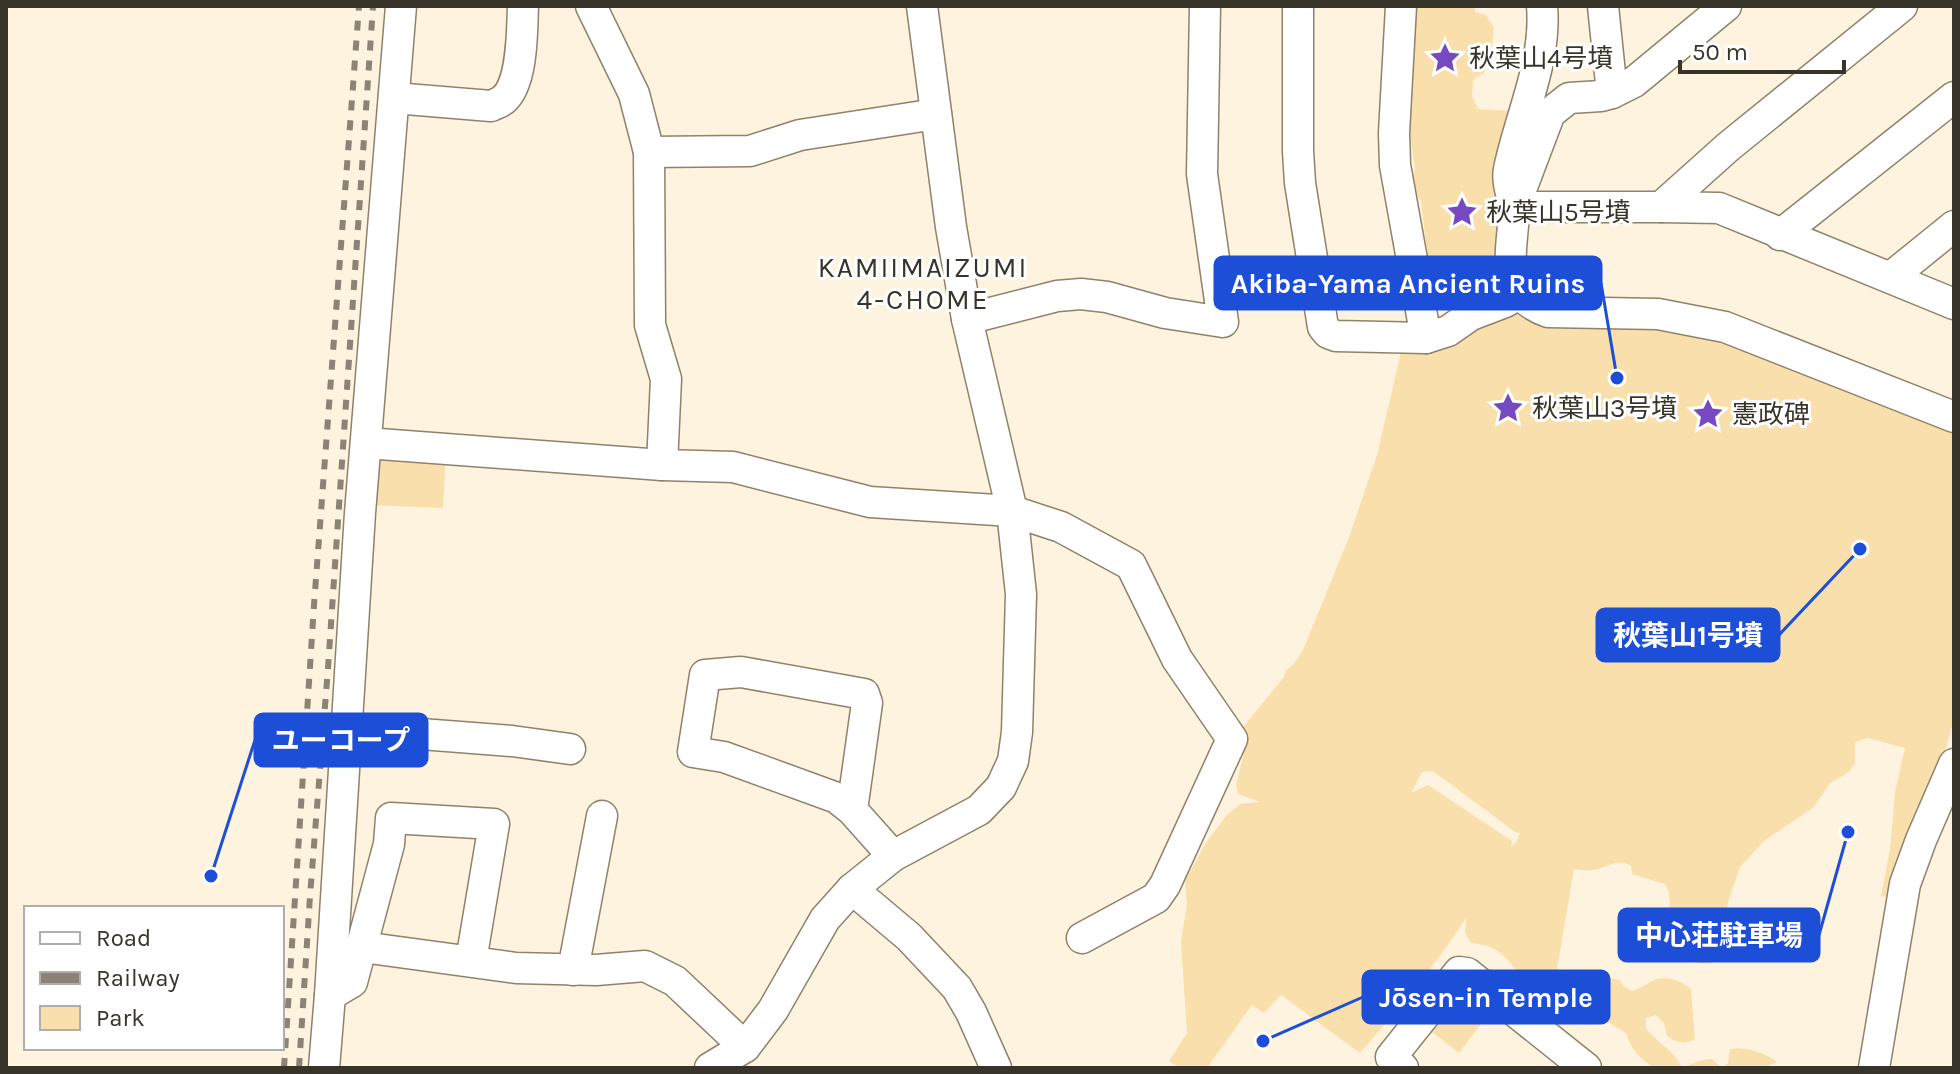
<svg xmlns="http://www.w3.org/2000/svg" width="1960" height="1074" viewBox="0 0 1960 1074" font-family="Karla,'Noto Sans JP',sans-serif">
<rect width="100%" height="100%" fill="#fdf3de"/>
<g fill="#f9dfab" fill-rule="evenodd">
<path d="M1415 6H1474L1475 12 1486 15 1494 28 1491 52 1484 73 1473 80 1472 96 1478 109 1510 111 1503 276C1498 291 1493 297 1478 302L1471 299 1441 308 1433 304 1421 201C1413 190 1412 181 1415 168L1407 117Z"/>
<path d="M1528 307 1684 325 1954 427V719L1941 766 1892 893 1886 897 1881 896 1890 850 1895 792 1905 748 1868 738 1855 742V763L1848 773 1831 782 1813 808 1764 841 1740 867 1727 905V939L1717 951 1712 964C1694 964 1678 960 1664 948V932L1671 917 1669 893 1665 884 1632 874 1631 866C1616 857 1608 868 1593 870 1586 871 1580 870 1574 869L1557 969 1620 980 1623 986 1632 991C1642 988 1649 981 1658 979 1670 976 1683 982 1691 989L1695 1039C1685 1045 1676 1043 1667 1036L1664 1023 1656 1015 1646 1018V1028C1657 1043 1675 1051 1682 1068 1694 1064 1700 1059 1712 1059L1722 1068 1728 1063 1730 1049C1747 1047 1763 1052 1777 1062L1768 1066H1754L1752 1068H1655C1640 1060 1631 1049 1626 1033L1561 994 1556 981 1550 976 1538 972 1531 975H1521C1503 955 1499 946 1471 943L1465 933 1466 918C1435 966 1398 1009 1360 1053L1281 995 1264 1013 1252 1005 1207 1068H1179L1169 1061 1187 1033 1181 941 1187 905 1185 881 1205 844 1226 816 1240 804 1260 802 1238 794 1236 786 1243 756 1238 750 1239 732 1284 677 1286 670 1294 664 1303 650 1348 540 1377 455 1401 352ZM1433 771 1515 832 1520 833 1516 843 1511 846 1512 841 1428 785 1411 793 1422 772Z"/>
<polygon points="368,449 446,453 443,508 365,505"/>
<polygon points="1461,985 1495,1005 1459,1053 1424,1026"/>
</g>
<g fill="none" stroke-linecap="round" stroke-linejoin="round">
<defs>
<g id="minor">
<polyline points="591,6 634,94 649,152 650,325 666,379 662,465"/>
<polyline points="1298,6 1298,151 1300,183 1323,327 1328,333 1336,336 1426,338 1448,331 1471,315 1505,302 1521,293"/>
<polyline points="1401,6 1394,133 1395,165 1426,338"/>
<path d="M1542 6C1547 61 1520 116 1509 169 1506 183 1514 198 1514 212 1512 254 1498 294 1548 312L1658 314 1725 327 1954 417"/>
<polyline points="1603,6 1612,93"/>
<path d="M394 98 491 106C495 104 499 103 503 100 523 84 522 30 523 6"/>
<polyline points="649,152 750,151 800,135 936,114"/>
<polyline points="1522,187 1550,113 1569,98 1601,96 1612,93 1634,82 1726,6"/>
<polyline points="1514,207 1661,207 1719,208 1954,304"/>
<polyline points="1661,207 1728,147 1902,6"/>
<polyline points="1780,235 1954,97"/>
<polyline points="1891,277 1954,226"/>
<polyline points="967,319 1057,296 1081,294 1107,297 1165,313 1223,322 1202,174 1205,6"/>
<polyline points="366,443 662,465 733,467 870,502 1012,511 1061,527 1131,565 1177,659 1232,739 1165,885 1156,898 1082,938"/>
<polyline points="345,735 391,740 421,734 512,741 570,749"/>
<polyline points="852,810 867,703 864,694 741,672 705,675 693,752 724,757 837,798 852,810 893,856"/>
<polyline points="852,889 909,937 957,988 971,1012 996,1068"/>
<polyline points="362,947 516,968 596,970 645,966 675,981 745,1047"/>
<polyline points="573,970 602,816"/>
<polyline points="330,995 352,982 389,844 391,818 494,824 471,961"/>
<polyline points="324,1068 330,995 360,513 401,6"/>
<polyline points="710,1068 745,1047 773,1010 825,919 852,889 893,856 979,810 1001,787 1013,761 1017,732 1021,594 1012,511 967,319 951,227 922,6"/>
<polyline points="1403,1068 1391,1057 1459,972 1467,973 1586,1068"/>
<polyline points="1874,1068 1905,884 1921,840 1954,764"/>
</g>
</defs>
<use href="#minor" stroke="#8e826b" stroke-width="33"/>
<use href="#minor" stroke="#fff" stroke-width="30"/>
<g stroke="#8b8375" stroke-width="6" stroke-dasharray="10 10" stroke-linecap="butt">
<polyline points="284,1068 314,605 359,6"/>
<polyline points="299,1068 310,896 328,668 373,6"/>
</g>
</g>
<defs>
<symbol id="sight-bare" viewBox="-9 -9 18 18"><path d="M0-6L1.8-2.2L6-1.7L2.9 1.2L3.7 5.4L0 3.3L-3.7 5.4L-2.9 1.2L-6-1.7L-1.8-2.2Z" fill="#7649c1" stroke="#fff" stroke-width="2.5" paint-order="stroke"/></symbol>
</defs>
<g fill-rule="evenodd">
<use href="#sight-bare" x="1423" y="36" width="44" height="44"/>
<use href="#sight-bare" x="1440" y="190" width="44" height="44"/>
<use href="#sight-bare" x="1486" y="386" width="44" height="44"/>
<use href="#sight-bare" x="1686" y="392" width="44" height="44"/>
</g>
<g text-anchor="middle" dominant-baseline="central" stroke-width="6" stroke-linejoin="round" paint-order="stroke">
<g font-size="26" fill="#39342a" stroke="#fff" text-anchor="start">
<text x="1469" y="58">秋葉山4号墳</text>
<text x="1486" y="212">秋葉山5号墳</text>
<text x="1532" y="408">秋葉山3号墳</text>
<text x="1732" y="414">憲政碑</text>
</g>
<g font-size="28" letter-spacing="2" fill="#39342a" stroke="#fff">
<text x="923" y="267">KAMIIMAIZUMI<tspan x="923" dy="32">4-CHOME</tspan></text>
</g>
</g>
<path fill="none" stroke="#1d4ed8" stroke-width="3" d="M1617 378L1601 283M1860 549L1779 635M211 876L255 740M1848 832L1819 935M1263 1041L1363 997"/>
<g fill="#1d4ed8" stroke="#fff" stroke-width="3">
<circle cx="1617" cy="378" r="8"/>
<circle cx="1860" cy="549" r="8"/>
<circle cx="211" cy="876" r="8"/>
<circle cx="1848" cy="832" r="8"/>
<circle cx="1263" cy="1041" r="8"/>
</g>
<g fill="#1d4ed8" stroke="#1d4ed8" stroke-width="3">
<rect x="1215" y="257" width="386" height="52" rx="8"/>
<rect x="1597" y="609" width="182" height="52" rx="8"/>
<rect x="255" y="714" width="172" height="52" rx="8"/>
<rect x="1619" y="909" width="200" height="52" rx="8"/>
<rect x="1363" y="971" width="246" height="52" rx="8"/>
</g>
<g font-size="28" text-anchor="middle" font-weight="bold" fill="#fff">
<text x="1408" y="293">Akiba-Yama Ancient Ruins</text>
<text x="1688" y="645">秋葉山1号墳</text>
<text x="341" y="750">ユーコープ</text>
<text x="1719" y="945">中心荘駐車場</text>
<text x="1486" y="1007">Jōsen-in Temple</text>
</g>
<rect width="1960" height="1074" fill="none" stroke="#39342a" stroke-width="16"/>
<rect x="24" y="906" width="260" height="144" fill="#ffffff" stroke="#b0aeaa" stroke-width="2"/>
<rect x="40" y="932" width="40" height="12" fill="#ffffff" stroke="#b0aeaa" stroke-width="2"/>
<text x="96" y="946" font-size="24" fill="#39342a">Road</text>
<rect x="40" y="972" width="40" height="12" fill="#8b8375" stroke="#b0aeaa" stroke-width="2"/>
<text x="96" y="986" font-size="24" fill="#39342a">Railway</text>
<rect x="40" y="1006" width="40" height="24" fill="#f9dfab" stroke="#b0aeaa" stroke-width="2"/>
<text x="96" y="1026" font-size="24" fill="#39342a">Park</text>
<path d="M1680 60v12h164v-12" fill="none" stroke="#39342a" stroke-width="4"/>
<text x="1692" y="60" font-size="24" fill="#39342a" stroke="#ffffff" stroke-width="6" paint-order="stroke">50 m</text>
</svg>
